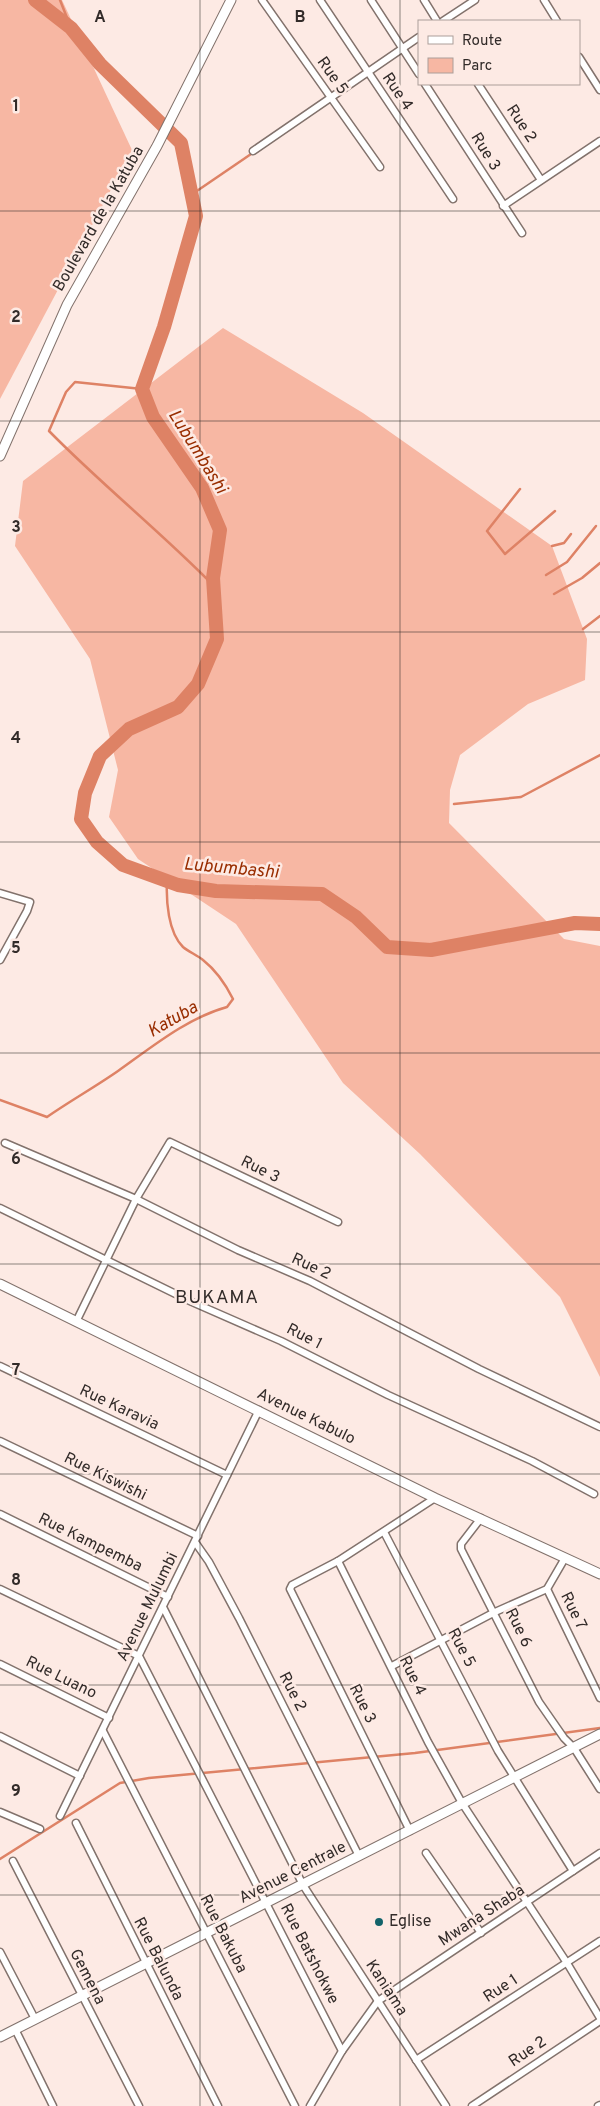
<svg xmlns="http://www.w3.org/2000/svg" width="600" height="2106" viewBox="0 0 600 2106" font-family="Overpass,sans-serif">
<rect width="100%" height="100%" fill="#fdeae4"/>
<g fill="#f7b7a3">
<polygon points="0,0 62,0 132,150 0,399"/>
<polygon points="223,328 363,413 552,546 587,639 585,680 528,704 460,755 450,790 449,823 564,939 600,946 600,1377 560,1297 420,1154 343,1083 236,924 138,859 109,817 118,770 90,659 15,546 23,481"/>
</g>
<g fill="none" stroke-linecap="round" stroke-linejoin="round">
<g stroke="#de8265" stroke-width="2.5">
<polyline points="60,0 71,28"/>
<polyline points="191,195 254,152"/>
<path d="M142 389 75 382 66 392 49 431C102 485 161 532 214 586"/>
<polyline points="520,489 487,531 505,554 555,511"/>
<polyline points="552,546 564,543 571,534"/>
<polyline points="546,575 567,562 596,526"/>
<polyline points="554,594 582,578 600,563"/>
<polyline points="583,629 600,616"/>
<polyline points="454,804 521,797 600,755"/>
<path d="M0 1100 47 1117C70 1101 95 1087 118 1071 152 1047 187 1018 227 1007L233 999C225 983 217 971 203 960 197 955 189 952 183 947 168 932 166 901 167 881"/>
<polyline points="0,1859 120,1783 149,1778 415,1753 600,1728"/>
</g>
<polyline stroke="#de8265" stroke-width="14" points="35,0 71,28 100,64 181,143 196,216 164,327 142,389 153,417 202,488 220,530 213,578 217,639 198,684 178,707 129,729 100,756 85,793 81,819 97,842 123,865 178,885 216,891 322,894 356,917 387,947 431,950 575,923 600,924"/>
<defs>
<g id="street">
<polyline points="262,0 380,167"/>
<polyline points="320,0 453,199"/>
<polyline points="371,0 419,74"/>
<polyline points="424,0 437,21"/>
<polyline points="544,0 557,21"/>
<polyline points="443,21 475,0"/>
<polyline points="579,57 600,90"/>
<polyline points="425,84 522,233"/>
<polyline points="478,84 541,180"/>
<polyline points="253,151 419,37"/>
<polyline points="503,206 600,141"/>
<polyline points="0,893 30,902 27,911 0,960"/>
<polyline points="5,1143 136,1199 238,1250 310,1281 479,1369 600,1427"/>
<polyline points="0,1208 192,1302 281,1341 388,1395 532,1461 594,1494"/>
<polyline points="76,1322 136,1199 170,1142 338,1222"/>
<polyline points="0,1366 227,1475"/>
<polyline points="0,1441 198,1536"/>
<polyline points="0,1514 168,1597"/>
<polyline points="481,1518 461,1544 461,1549 539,1702 564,1738 574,1748 600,1789"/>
<polyline points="384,1532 498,1751 573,1871"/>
<polyline points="195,1542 209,1562 239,1618 359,1856"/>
<polyline points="338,1561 428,1742 462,1803 567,1963 600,2018"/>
<polyline points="0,1589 139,1656 342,2051"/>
<polyline points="547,1589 600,1698"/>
<polyline points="163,1607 303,1885 446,2106"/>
<polyline points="0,1664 109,1718"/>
<polyline points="392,1666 495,1612 547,1589 565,1558"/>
<polyline points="103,1731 295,2106"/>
<polyline points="0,1736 80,1776"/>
<polyline points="0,1812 40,1829"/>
<polyline points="60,1816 259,1410"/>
<polyline points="76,1823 218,2106"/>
<polyline points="410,1831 290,1589 292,1585 338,1561 435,1498"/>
<polyline points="426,1853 481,1933"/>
<polyline points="13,1861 139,2106"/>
<polyline points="0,1952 35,2019"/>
<polyline points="15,2029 53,2106"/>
<polyline points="416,2060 600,1941"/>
<polyline points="310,2106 342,2051 378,2001 600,1853"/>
<polyline points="472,2106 600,2021"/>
<polyline points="598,2106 600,2105"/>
</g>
<g id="secondary">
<polyline points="0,456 67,305 157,146 231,0"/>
<polyline points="0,1284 435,1498 600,1574"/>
<polyline points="0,2037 600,1734"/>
</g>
</defs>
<use href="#street" stroke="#82726c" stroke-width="9"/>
<use href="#secondary" stroke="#82726c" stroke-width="11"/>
<use href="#street" stroke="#fff" stroke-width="6"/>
<use href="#secondary" stroke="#fff" stroke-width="9"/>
</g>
<path fill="none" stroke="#322b29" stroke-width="1" stroke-opacity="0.55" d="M200 0V2106M400 0V2106M0 211H600M0 421H600M0 632H600M0 842H600M0 1053H600M0 1264H600M0 1474H600M0 1685H600M0 1895H600"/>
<circle fill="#13636a" stroke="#fdeae4" stroke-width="2" cx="379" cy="1922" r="5"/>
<g text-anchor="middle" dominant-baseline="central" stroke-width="5" stroke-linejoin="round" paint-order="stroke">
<g font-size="16" fill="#322b29" stroke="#fdeae4">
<text transform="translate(332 76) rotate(55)">Rue 5</text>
<text transform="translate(397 92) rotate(56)">Rue 4</text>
<text transform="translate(521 124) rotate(57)">Rue 2</text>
<text transform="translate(485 152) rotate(58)">Rue 3</text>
<text transform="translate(99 219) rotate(-60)">Boulevard de la Katuba</text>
<text transform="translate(260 1170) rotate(26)">Rue 3</text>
<text transform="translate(311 1267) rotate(25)">Rue 2</text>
<text transform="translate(304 1337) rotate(27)">Rue 1</text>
<text transform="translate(119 1408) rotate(25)">Rue Karavia</text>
<text transform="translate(306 1417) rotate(26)">Avenue Kabulo</text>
<text transform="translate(105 1477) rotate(26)">Rue Kiswishi</text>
<text transform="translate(90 1543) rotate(26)">Rue Kampemba</text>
<text transform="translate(148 1607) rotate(-64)">Avenue Mulumbi</text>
<text transform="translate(573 1611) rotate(64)">Rue 7</text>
<text transform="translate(518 1628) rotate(64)">Rue 6</text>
<text transform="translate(461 1648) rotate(62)">Rue 5</text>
<text transform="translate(412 1676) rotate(64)">Rue 4</text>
<text transform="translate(61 1678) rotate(26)">Rue Luano</text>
<text transform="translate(292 1692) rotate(63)">Rue 2</text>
<text transform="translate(362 1704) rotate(64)">Rue 3</text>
<text transform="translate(293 1873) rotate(-27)">Avenue Centrale</text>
<text transform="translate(482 1916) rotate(-33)">Mwana Shaba</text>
<text transform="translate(223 1934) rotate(63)">Rue Bakuba</text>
<text transform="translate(309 1954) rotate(63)">Rue Batshokwe</text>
<text transform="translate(158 1959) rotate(63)">Rue Balunda</text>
<text transform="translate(87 1977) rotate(63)">Gemena</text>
<text transform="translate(386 1988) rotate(57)">Kaniama</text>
<text transform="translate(501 1989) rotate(-33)">Rue 1</text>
<text transform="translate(528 2052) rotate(-34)">Rue 2</text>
</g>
<g font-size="16" fill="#322b29" stroke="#fdeae4" text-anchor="start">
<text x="389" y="1922">Eglise</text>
</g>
<g font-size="18" font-style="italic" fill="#992d00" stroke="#fdeae4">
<text transform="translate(197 452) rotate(58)">Lubumbashi</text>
<text transform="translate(231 869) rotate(5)">Lubumbashi</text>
<text transform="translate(173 1020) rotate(-30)">Katuba</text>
</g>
<g font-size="19" letter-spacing="1" fill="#322b29" stroke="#fdeae4">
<text x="217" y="1298">BUKAMA</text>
</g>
</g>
<g font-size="16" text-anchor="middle" font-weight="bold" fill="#322b29" stroke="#fdeae4" stroke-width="5" stroke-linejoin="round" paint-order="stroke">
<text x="100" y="22">A</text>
<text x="300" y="22">B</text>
<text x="16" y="111">1</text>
<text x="16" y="322">2</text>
<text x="16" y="532">3</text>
<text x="16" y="743">4</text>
<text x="16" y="953">5</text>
<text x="16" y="1164">6</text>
<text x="16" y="1375">7</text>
<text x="16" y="1585">8</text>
<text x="16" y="1796">9</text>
</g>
<rect x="418" y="20" width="162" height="65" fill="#fdeae4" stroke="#ac9e99"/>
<rect x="428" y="36" width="25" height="8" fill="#ffffff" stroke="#ac9e99"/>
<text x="462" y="45" font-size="15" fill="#322b29">Route</text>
<rect x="428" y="58" width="25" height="15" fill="#f7b7a3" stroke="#ac9e99"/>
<text x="462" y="70" font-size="15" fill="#322b29">Parc</text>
</svg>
